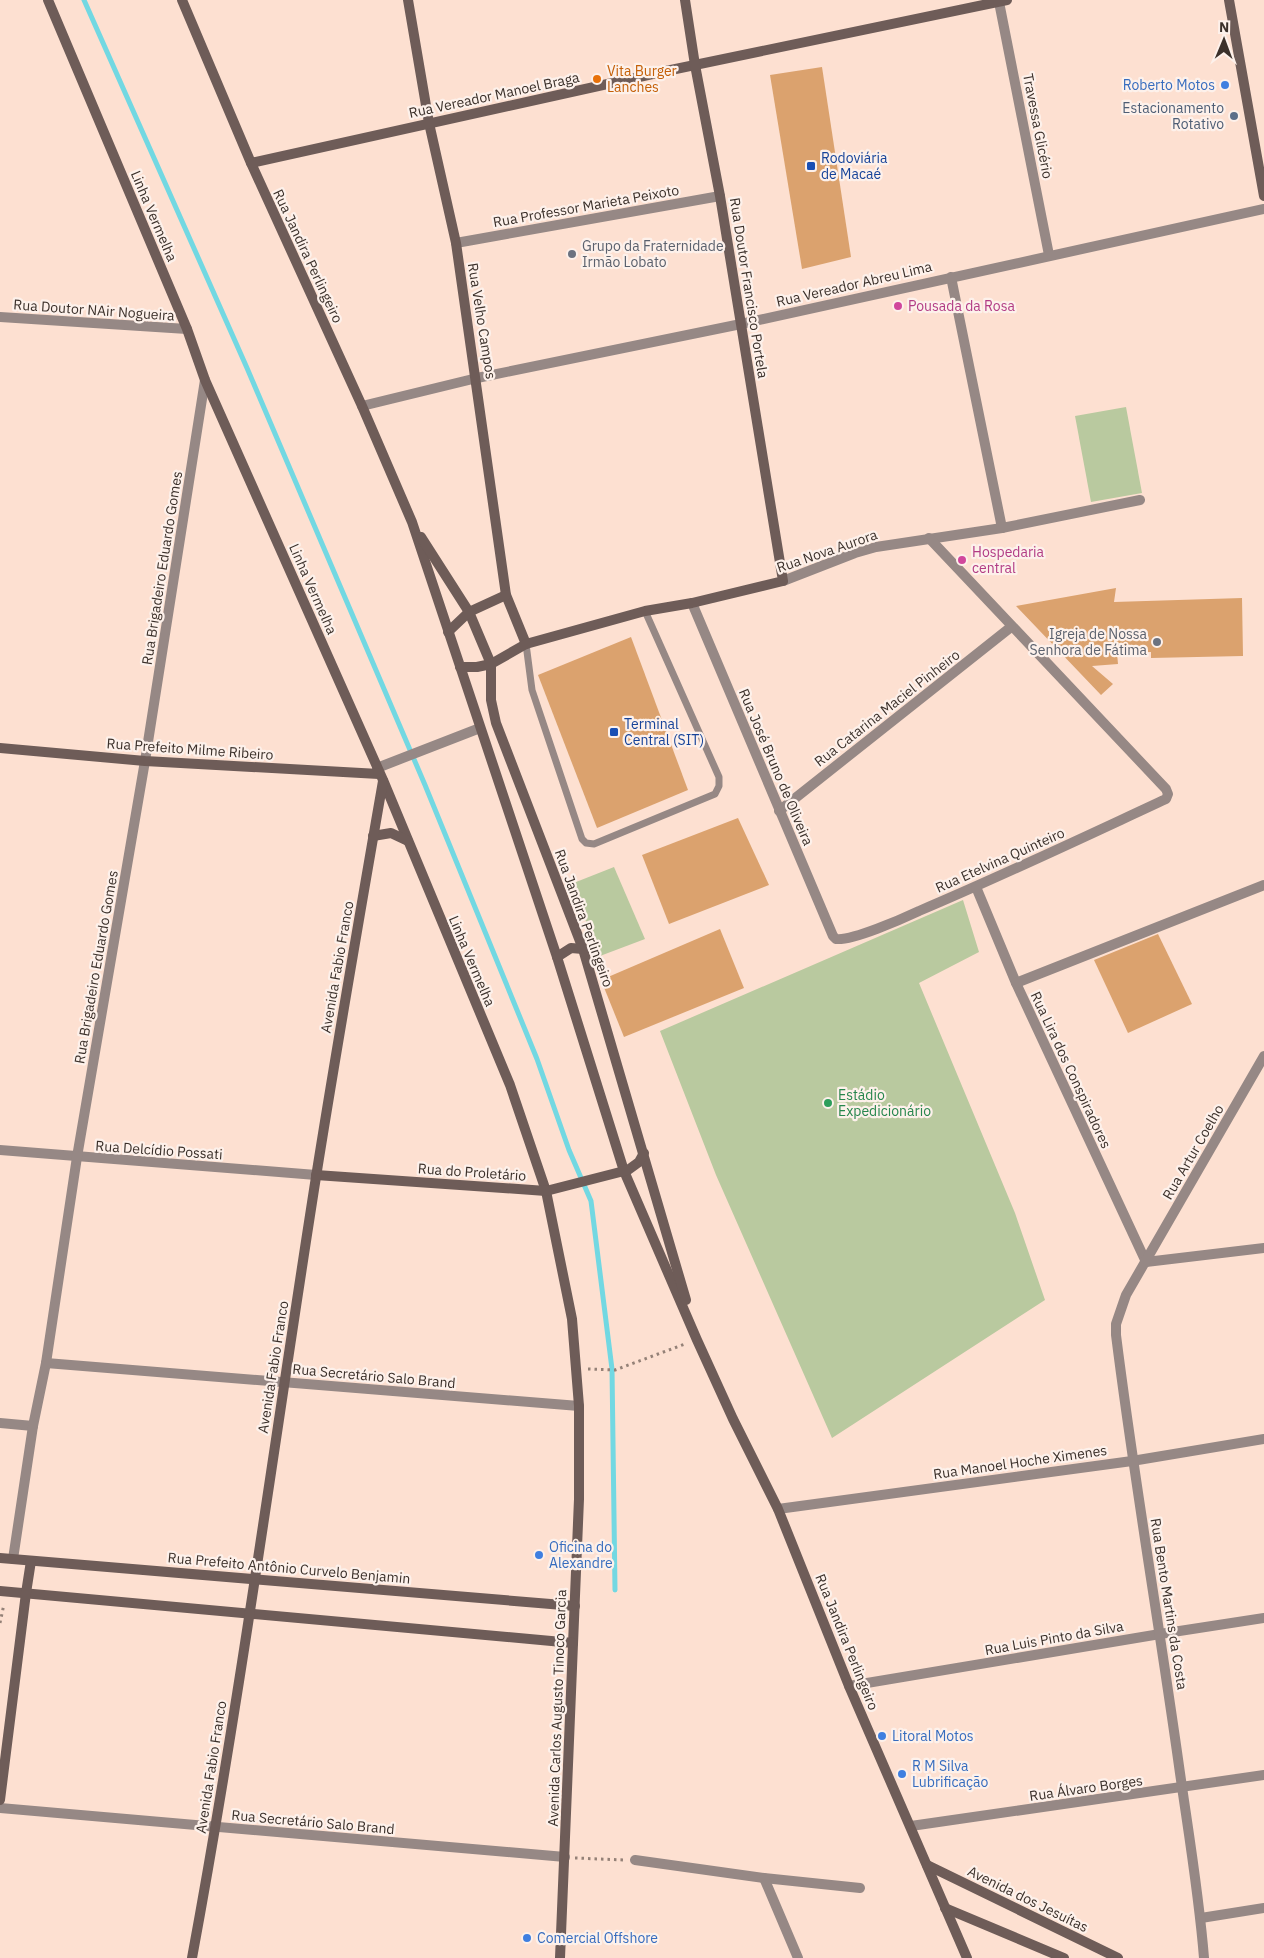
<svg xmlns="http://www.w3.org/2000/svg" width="1264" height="1958" viewBox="0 0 1264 1958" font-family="'IBM Plex Sans',sans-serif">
<rect width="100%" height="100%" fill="#fde0d1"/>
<g fill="#b9c99f">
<polygon points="1126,407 1142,493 1091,502 1075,416"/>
<polygon points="614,867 645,939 600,956 571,884"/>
<polygon points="963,900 979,952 919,983 1015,1213 1045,1300 832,1438 716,1175 660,1031"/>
</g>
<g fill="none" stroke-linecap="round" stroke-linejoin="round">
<polyline stroke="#72d8e2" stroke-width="5" points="84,0 247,368 425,785 537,1059 569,1150 591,1201 612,1369 615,1590"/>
</g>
<g fill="#dba26e">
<polygon points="822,67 851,257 802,269 770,75"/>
<polygon points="1116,588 1114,602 1242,598 1243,656 1151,658 1151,652 1117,653 1118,664 1092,666 1113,684 1101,695 1016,606"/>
<polygon points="631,637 688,790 597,828 538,675"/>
<polygon points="738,818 769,885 669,924 642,855"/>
<polygon points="720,929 744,988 624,1037 601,980"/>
<polygon points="1158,934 1192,1004 1128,1033 1094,960"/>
</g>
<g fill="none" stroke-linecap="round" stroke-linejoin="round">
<g stroke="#948177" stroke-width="3" stroke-dasharray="2.5 4" stroke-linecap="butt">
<polyline points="588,1369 615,1370 685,1344"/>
<polyline points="0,1623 4,1604"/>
<polyline points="575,1858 624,1860"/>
</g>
<polyline stroke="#968885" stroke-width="7" points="526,644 532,690 582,839 586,843 594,844 715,794 719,786 719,777 645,611"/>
<g stroke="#968885" stroke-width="10">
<polyline points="999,2 1049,255"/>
<polyline points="456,243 720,196"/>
<polyline points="951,277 1002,528"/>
<polyline points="0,317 187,329"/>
<polyline points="362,406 477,378 741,324 1264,209"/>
<polyline points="783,581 855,553 876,547 1002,528 1140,500"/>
<path d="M692 603 833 936 836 939C852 941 902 919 919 911 1002 876 1084 837 1166 799L1168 794 1166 789 929 538"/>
<polyline points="377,768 480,728"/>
<polyline points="779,811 1011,627"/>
<polyline points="976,887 1016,983 1146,1262"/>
<polyline points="1016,983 1264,885"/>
<polyline points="0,1150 316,1175"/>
<polyline points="1146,1262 1264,1248"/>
<polyline points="46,1363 579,1406"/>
<polyline points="0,1423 33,1426"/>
<polyline points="778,1509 1132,1461 1264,1439"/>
<polyline points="13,1559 33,1426 46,1363 77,1157 145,761 205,380"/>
<polyline points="849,1686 1160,1634 1264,1618"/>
<polyline points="0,1808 565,1857"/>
<polyline points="911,1826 1264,1775"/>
<polyline points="635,1860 764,1878 860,1888"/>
<polyline points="764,1878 798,1958"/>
<polyline points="1201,1918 1264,1908"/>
<path d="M1204 1958C1199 1894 1188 1830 1179 1766 1159 1623 1134 1479 1116 1335V1324L1126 1295 1264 1056"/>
</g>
<g stroke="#6e5c58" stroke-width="10">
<polyline points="48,0 187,329 205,380 383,780 510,1085 546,1191 572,1319 579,1406 579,1499 560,1958"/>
<polyline points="182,0 251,163 362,406 412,522 557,957 624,1171 697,1340 733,1419 778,1509 849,1686 967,1958"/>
<polyline points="408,0 429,123 456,243 506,595 526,644"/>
<polyline points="1229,0 1264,196"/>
<polyline points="251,163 666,71 1007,0"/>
<polyline points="421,537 469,612 491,664 491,700 496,723 583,949 686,1300"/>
<polyline points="448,632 469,612 506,595"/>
<polyline points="460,667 477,667 491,664 526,644 645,611 692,603 783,581 720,196 695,65 685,0"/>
<polyline points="0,748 145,761 379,774"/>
<polyline points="373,836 391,833 408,841"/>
<polyline points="557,957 571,948 583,949"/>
<polyline points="316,1175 546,1191 628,1170 639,1162 644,1153"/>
<polyline points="0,1558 575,1606"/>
<polyline points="0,1591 573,1643"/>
<polyline points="0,1800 26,1593 31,1561"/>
<polyline points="927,1865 1118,1958"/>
<polyline points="945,1908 1064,1958"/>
<path d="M192 1958C240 1699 275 1437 316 1177 337 1045 360 913 383 781"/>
</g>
</g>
<circle fill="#e8710a" stroke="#fdf1eb" stroke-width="2" cx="597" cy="79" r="5"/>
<g fill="#3f7fe0" stroke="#fdf1eb" stroke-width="2">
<circle cx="1225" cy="85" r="5"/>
<circle cx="539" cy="1555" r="5"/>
<circle cx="882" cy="1736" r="5"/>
<circle cx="902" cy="1774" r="5"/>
<circle cx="527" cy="1938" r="5"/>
</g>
<circle fill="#5c6f8a" stroke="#fdf1eb" stroke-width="2" cx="1234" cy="116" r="5"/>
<g fill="#1a4fb4" stroke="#fdf1eb" stroke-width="2">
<rect x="806" y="161" width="10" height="10" rx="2.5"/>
<rect x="609" y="727" width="10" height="10" rx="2.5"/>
</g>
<g fill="#6b7280" stroke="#fdf1eb" stroke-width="2">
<circle cx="572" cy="254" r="5"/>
<circle cx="1157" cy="642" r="5"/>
</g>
<g fill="#d1479c" stroke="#fdf1eb" stroke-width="2">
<circle cx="898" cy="306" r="5"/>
<circle cx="962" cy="560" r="5"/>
</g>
<circle fill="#2e9e5b" stroke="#fdf1eb" stroke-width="2" cx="828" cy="1103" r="5"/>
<g text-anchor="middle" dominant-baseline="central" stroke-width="4.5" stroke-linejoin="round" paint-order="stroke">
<g font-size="14" fill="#c56008" stroke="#fdf1eb" text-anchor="start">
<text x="607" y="71">Vita Burger<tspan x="607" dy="16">Lanches</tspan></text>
</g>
<g font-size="14" fill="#366cbe" stroke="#fdf1eb" text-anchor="start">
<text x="1215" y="85" text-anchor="end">Roberto Motos</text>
<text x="549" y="1547">Oficina do<tspan x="549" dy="16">Alexandre</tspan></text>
<text x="892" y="1736">Litoral Motos</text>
<text x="912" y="1766">R M Silva<tspan x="912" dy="16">Lubrificação</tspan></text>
<text x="537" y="1938">Comercial Offshore</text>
</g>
<g font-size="14" fill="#3b302a" stroke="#fdf1eb">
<text transform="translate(494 95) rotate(-12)">Rua Vereador Manoel Braga</text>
<text transform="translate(1038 126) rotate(79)">Travessa Glicério</text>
<text transform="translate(586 206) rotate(-10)">Rua Professor Marieta Peixoto</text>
<text transform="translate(154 216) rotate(67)">Linha Vermelha</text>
<text transform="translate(308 256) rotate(65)">Rua Jandira Perlingeiro</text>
<text transform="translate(854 284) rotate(-13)">Rua Vereador Abreu Lima</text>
<text transform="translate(749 288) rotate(81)">Rua Doutor Francisco Portela</text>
<text transform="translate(94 310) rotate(4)">Rua Doutor NAir Nogueira</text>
<text transform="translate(482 321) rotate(81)">Rua Velho Campos</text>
<text transform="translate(827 551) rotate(-19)">Rua Nova Aurora</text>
<text transform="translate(162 568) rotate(-81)">Rua Brigadeiro Eduardo Gomes</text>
<text transform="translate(313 589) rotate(66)">Linha Vermelha</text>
<text transform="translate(887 708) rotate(-38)">Rua Catarina Maciel Pinheiro</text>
<text transform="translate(190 749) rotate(4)">Rua Prefeito Milme Ribeiro</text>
<text transform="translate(776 767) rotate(67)">Rua José Bruno de Oliveira</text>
<text transform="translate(1000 860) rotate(-24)">Rua Etelvina Quinteiro</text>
<text transform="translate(584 918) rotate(70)">Rua Jandira Perlingeiro</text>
<text transform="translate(472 961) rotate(67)">Linha Vermelha</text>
<text transform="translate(96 967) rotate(-80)">Rua Brigadeiro Eduardo Gomes</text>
<text transform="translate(337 967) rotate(-80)">Avenida Fabio Franco</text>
<text transform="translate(1071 1070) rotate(65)">Rua Lira dos Conspiradores</text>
<text transform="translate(159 1150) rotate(4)">Rua Delcídio Possati</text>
<text transform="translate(1193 1152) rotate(-60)">Rua Artur Coelho</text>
<text transform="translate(472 1172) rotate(4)">Rua do Proletário</text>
<text transform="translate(273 1367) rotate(-81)">Avenida Fabio Franco</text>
<text transform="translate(374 1376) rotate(5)">Rua Secretário Salo Brand</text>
<text transform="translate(1020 1462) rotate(-8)">Rua Manoel Hoche Ximenes</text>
<text transform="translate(289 1568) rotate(5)">Rua Prefeito Antônio Curvelo Benjamin</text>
<text transform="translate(1169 1604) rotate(81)">Rua Bento Martins da Costa</text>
<text transform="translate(1054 1638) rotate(-10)">Rua Luis Pinto da Silva</text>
<text transform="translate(847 1642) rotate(68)">Rua Jandira Perlingeiro</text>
<text transform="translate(557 1708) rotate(-88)">Avenida Carlos Augusto Tinoco Garcia</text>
<text transform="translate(211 1767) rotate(-81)">Avenida Fabio Franco</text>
<text transform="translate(1086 1788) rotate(-8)">Rua Álvaro Borges</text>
<text transform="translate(313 1822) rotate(5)">Rua Secretário Salo Brand</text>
<text transform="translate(1028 1899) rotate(26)">Avenida dos Jesuítas</text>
</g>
<g font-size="14" fill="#4e5e75" stroke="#fdf1eb" text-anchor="end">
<text x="1224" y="108">Estacionamento<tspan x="1224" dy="16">Rotativo</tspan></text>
</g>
<g font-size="14" fill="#164399" stroke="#fdf1eb" text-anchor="start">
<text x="821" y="158">Rodoviária<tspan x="821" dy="16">de Macaé</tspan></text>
<text x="624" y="724">Terminal<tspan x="624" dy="16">Central (SIT)</tspan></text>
</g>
<g font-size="14" fill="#5b616d" stroke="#fdf1eb" text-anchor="start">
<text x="582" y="246">Grupo da Fraternidade<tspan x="582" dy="16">Irmão Lobato</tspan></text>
<text x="1147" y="634" text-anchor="end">Igreja de Nossa<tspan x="1147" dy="16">Senhora de Fátima</tspan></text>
</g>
<g font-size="14" fill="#b23c85" stroke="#fdf1eb" text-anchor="start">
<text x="908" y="306">Pousada da Rosa</text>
<text x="972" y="552">Hospedaria<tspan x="972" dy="16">central</tspan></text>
</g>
<g font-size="14" fill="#27864d" stroke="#fdf1eb" text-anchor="start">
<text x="838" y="1095">Estádio<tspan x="838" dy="16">Expedicionário</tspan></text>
</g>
</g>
<g transform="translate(1224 40) rotate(1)" stroke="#fdf1eb" stroke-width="4" paint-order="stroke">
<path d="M0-4L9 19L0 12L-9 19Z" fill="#3b302a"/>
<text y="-8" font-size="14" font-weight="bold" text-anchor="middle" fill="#3b302a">N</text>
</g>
</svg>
